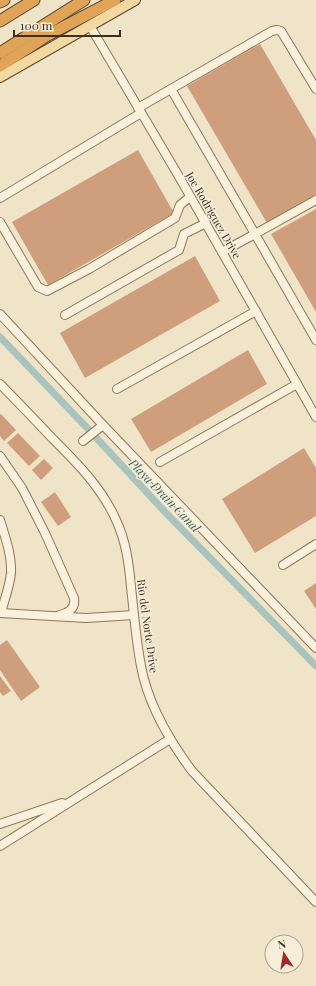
<svg xmlns="http://www.w3.org/2000/svg" width="316" height="986" viewBox="0 0 316 986" font-family="'Playfair Display',serif">
<rect width="100%" height="100%" fill="#f0e4c8"/>
<g fill="none" stroke-linecap="round" stroke-linejoin="round">
<polyline stroke="#a9c4bc" stroke-width="7" points="0,337 90,431 165,512 316,666"/>
</g>
<g fill="#cf9f7d">
<polygon points="260,44 316,140 316,195 267,223 187,86"/>
<polygon points="138,150 174,213 48,285 12,222"/>
<polygon points="316,209 316,312 271,234"/>
<polygon points="195,256 220,301 85,378 60,333"/>
<polygon points="248,350 267,384 151,452 131,419"/>
<polygon points="1,414 16,430 4,441 0,436 0,415"/>
<polygon points="18,433 40,456 29,466 7,443"/>
<polygon points="304,448 316,468 316,516 255,553 222,499"/>
<polygon points="44,459 53,468 41,480 32,470"/>
<polygon points="55,492 71,517 58,526 41,502"/>
<polygon points="316,583 316,609 304,591"/>
<polygon points="7,640 40,687 21,701 0,670 0,645"/>
<polygon points="0,676 11,691 3,696 0,692"/>
</g>
<g fill="none" stroke-linecap="round" stroke-linejoin="round">
<defs>
<g id="minor">
<polyline points="90,26 181,180 316,417"/>
<polyline points="171,89 272,31 277,30 281,31 316,89"/>
<polyline points="138,108 171,89 255,234 222,252"/>
<polyline points="0,198 141,113"/>
<polyline points="316,200 255,234 316,340"/>
<polyline points="0,222 38,287 47,291 89,269 175,218 180,205 190,197"/>
<polyline points="0,314 103,425 316,648"/>
<polyline points="65,315 179,250 184,234 206,223"/>
<path d="M0 384C18 402 35 420 53 439 77 463 102 488 116 520 126 541 129 564 131 587 134 614 136 640 141 666 148 705 169 740 192 771L316 902"/>
<polyline points="117,389 256,311"/>
<polyline points="83,441 103,425"/>
<path d="M0 456 22 488 45 533 74 598C76 610 67 613 57 616"/>
<polyline points="160,462 297,384"/>
<path d="M0 520C5 537 12 555 11 573 10 585 4 601 1 613"/>
<polyline points="283,565 316,544"/>
<polyline points="0,613 86,618 134,615"/>
<polyline points="0,824 62,803"/>
<polyline points="0,846 170,739"/>
</g>
<polyline id="major" points="0,77 135,0"/>
<g id="highway">
<polyline points="0,2 4,0"/>
<polyline points="0,21 34,0"/>
<polyline points="0,53 84,0"/>
<polyline points="0,66 48,35 115,0"/>
</g>
</defs>
<use href="#minor" stroke="#8d765c" stroke-width="10"/>
<use href="#major" stroke="#5b4430" stroke-width="12"/>
<use href="#highway" stroke="#5b4430" stroke-width="13"/>
<use href="#minor" stroke="#faf1dc" stroke-width="8"/>
<use href="#major" stroke="#f3d9a0" stroke-width="10"/>
<use href="#highway" stroke="#e0a458" stroke-width="11"/>
</g>
<g text-anchor="middle" dominant-baseline="central" stroke-width="3" stroke-linejoin="round" paint-order="stroke">
<g font-size="11" fill="#3d2e20" stroke="#f7eed8">
<text transform="translate(214 215) rotate(60)">Joe Rodriguez Drive</text>
<text transform="translate(148 626) rotate(82)">Rio del Norte Drive</text>
</g>
<g font-size="12" font-style="italic" fill="#2f5d5a" stroke="#f7eed8">
<text transform="translate(165 495) rotate(46)">Playa Drain Canal</text>
</g>
</g>
<g transform="translate(284 954) rotate(348)"><circle r="19" fill="#f7eed8" stroke="#ada18e"/>
<path d="M0-3L7 15L0 10L-7 15Z" fill="#9e2a2b"/>
<text y="-6" font-size="11" font-weight="bold" text-anchor="middle" fill="#3d2e20">N</text>
</g>
<path d="M14 30v6h106v-6" fill="none" stroke="#3d2e20" stroke-width="2"/>
<text x="20" y="30" font-size="12" fill="#3d2e20" stroke="#f7eed8" stroke-width="3" paint-order="stroke">100 m</text>
</svg>
